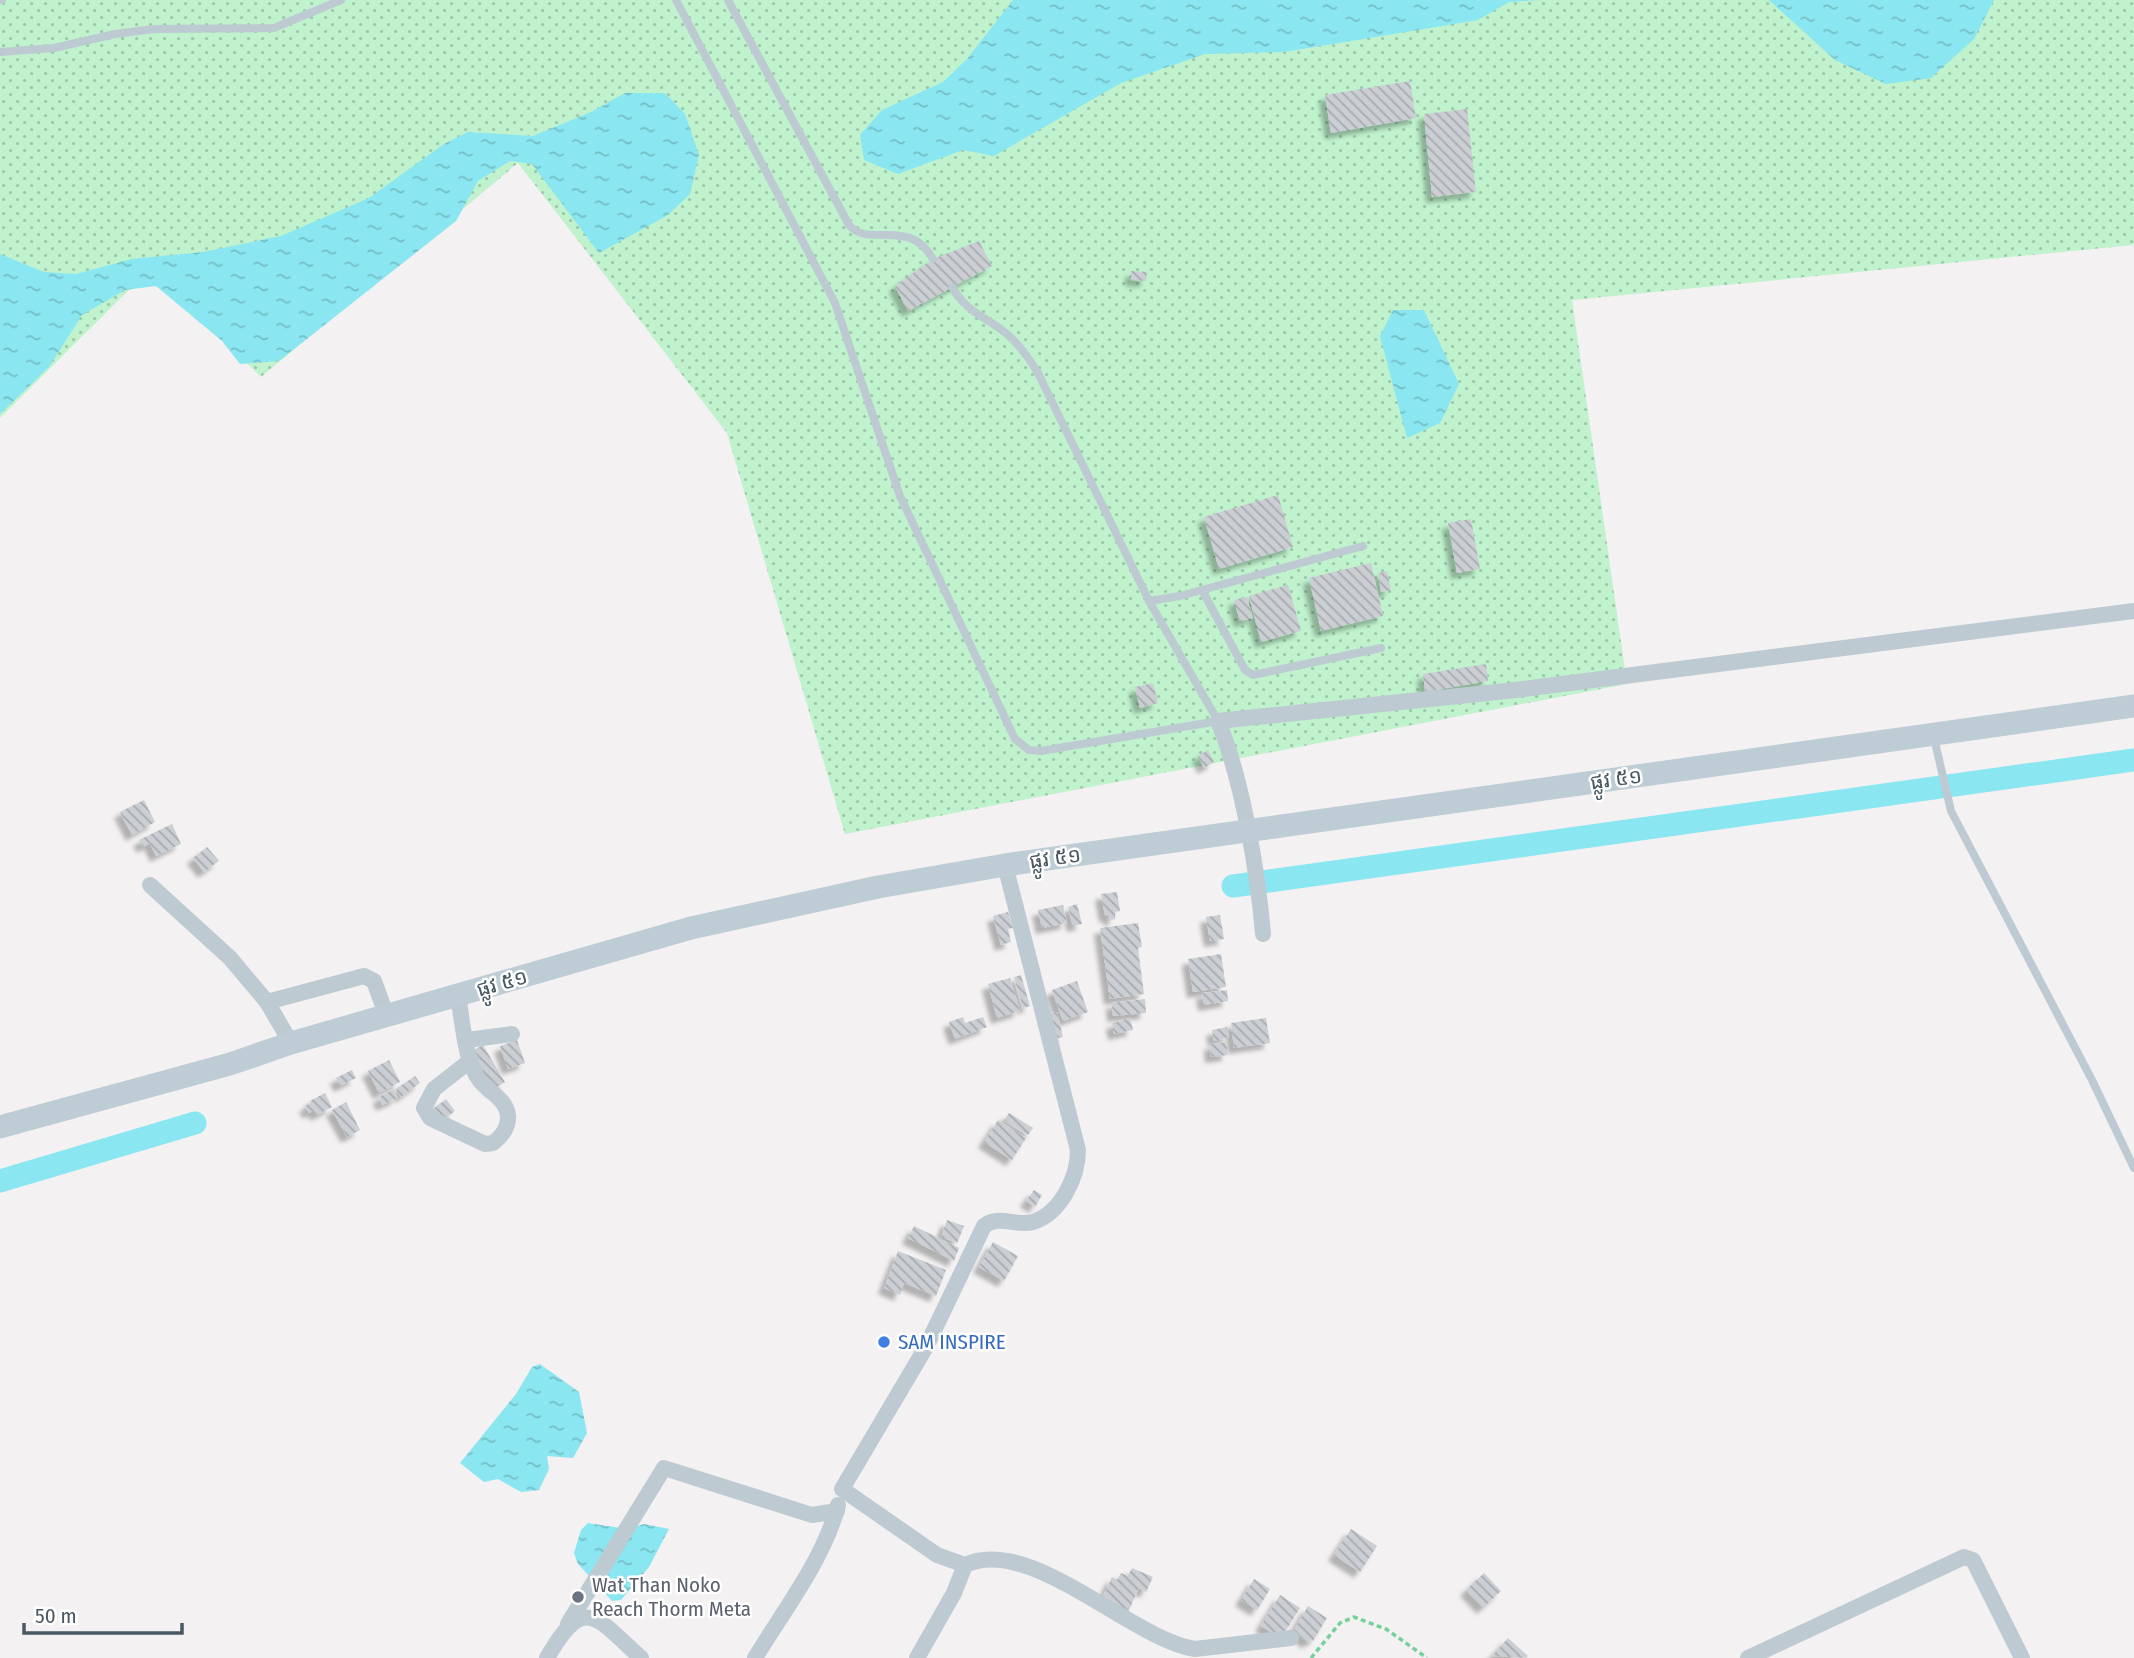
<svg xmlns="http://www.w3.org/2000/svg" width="2134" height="1658" viewBox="0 0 2134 1658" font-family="'Fira Sans Condensed','Noto Sans Khmer',sans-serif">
<defs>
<pattern id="grass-dots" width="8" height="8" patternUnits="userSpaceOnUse" patternTransform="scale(1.75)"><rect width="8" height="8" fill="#bff2cd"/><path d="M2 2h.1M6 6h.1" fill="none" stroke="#9dc7aa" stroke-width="1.8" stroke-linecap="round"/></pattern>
<pattern id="water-ripples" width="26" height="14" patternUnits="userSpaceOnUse" patternTransform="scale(1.75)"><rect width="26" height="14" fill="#8ae6f0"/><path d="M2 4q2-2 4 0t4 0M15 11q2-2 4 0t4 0" fill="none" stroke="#73bdc6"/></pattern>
<pattern id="building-back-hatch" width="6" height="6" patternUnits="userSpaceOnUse" patternTransform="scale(1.75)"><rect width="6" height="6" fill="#cbcfd4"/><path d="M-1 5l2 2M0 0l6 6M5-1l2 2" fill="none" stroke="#a7abaf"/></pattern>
<filter id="shadow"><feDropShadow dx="-6" dy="6" stdDeviation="2" flood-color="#0004"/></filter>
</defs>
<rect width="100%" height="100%" fill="#f3f1f1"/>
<polygon fill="url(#grass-dots)" points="0,0 2134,0 2134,245 1572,300 1627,684 845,834 727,433 518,163 261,377 151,268 0,418"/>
<g fill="url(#water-ripples)">
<polygon points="1013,0 1538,0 1509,2 1478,20 1284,52 1205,54 1121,83 994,156 963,150 898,174 864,160 860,135 882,110 943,82 967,59"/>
<polygon points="1769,0 1994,0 1974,39 1931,78 1886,84 1835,60"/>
<polygon points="625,93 665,93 685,114 699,155 690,194 668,215 599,253 532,164 510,161 478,181 456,221 279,361 240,364 222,341 156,286 125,290 82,315 49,367 0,414 0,254 44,272 76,274 132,259 203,252 281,236 369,198 444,144 468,132 533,136 591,112"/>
<polygon points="1393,310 1424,310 1459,384 1440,423 1407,438 1380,336"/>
<polygon points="540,1364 579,1392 587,1433 573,1458 547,1456 549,1469 539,1490 521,1492 498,1479 484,1482 460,1463 516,1394 532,1367"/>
<polygon points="588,1523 627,1529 644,1524 669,1529 649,1567 621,1600 612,1601 578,1564 574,1553 581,1530"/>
</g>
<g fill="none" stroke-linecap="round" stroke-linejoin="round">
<g stroke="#8ae6f0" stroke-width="23">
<polyline points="1233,886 2134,760"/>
<polyline points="0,1181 195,1123"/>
</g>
</g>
<g fill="url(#building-back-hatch)" filter="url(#shadow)">
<polygon points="1410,81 1416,118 1331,133 1325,95"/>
<polygon points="1467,109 1476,192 1432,197 1424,114"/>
<polygon points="979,241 992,266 908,311 895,286 933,259"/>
<polygon points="1131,271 1147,272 1146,281 1131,280"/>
<polygon points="1278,495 1293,547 1219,569 1204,517"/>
<polygon points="1471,519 1480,569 1457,573 1448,523"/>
<polygon points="1371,563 1383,616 1321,631 1309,578"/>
<polygon points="1387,571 1391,590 1381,592 1378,573"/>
<polygon points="1288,585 1301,631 1261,642 1249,596"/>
<polygon points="1247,597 1253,618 1240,621 1234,600"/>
<polygon points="1486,664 1488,681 1425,692 1423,674"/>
<polygon points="1153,683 1158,703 1140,708 1135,687"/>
<polygon points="1208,750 1214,762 1204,768 1198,756"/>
<polygon points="144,800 155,822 132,835 120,812"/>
<polygon points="172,824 181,844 156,856 150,843 143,847 139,840"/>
<polygon points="207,847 219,861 204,872 193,858"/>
<polygon points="1117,892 1120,911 1115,912 1115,919 1110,920 1109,916 1105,916 1101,894"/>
<polygon points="1077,904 1082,924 1073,926 1068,907"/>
<polygon points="1063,905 1067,923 1042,928 1038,910"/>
<polygon points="1008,912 1013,928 1008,929 1011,942 1001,945 993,916"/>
<polygon points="1220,915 1224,939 1210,941 1206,917"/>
<polygon points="1138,923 1142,947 1138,948 1144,994 1110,999 1100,928"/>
<polygon points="1221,954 1226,987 1193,992 1188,959"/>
<polygon points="1021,975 1030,1006 1023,1008 1014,977"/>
<polygon points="1010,978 1020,1011 997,1018 988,984"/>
<polygon points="1077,981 1088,1012 1063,1021 1052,990"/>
<polygon points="1227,990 1228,1001 1204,1005 1202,993"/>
<polygon points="1145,999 1146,1013 1113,1016 1112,1003"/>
<polygon points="1057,1012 1063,1037 1052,1040 1046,1014"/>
<polygon points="963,1017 965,1023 983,1017 987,1027 955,1039 949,1022"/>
<polygon points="1130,1018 1133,1030 1114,1034 1112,1023"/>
<polygon points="1266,1018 1270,1043 1234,1048 1231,1023"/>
<polygon points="1227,1027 1229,1037 1214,1041 1212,1030"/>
<polygon points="517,1040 525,1063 508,1069 500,1046"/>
<polygon points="1226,1042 1228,1055 1211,1057 1210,1044"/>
<polygon points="483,1045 505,1082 492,1090 472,1051"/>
<polygon points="389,1060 400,1082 379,1093 368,1071"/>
<polygon points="352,1070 356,1078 340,1086 336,1078"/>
<polygon points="415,1076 420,1083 401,1097 396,1089"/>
<polygon points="394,1089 398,1098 382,1105 379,1097"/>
<polygon points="325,1093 332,1107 317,1115 314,1110 309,1113 305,1106 311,1103 310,1101"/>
<polygon points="446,1099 455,1111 442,1121 433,1109"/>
<polygon points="346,1102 360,1130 347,1137 332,1110"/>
<polygon points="1009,1113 1033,1128 1028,1135 1004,1120"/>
<polygon points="998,1120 1026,1138 1012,1160 984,1142"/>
<polygon points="1034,1190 1042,1195 1035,1207 1026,1201"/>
<polygon points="947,1220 964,1226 957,1243 941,1237"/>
<polygon points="914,1226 959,1248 954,1261 908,1238"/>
<polygon points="993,1242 1018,1256 1004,1281 979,1267"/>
<polygon points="898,1251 946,1270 936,1296 904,1283 900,1295 884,1288"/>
<polygon points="1351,1529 1377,1546 1360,1572 1334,1555"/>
<polygon points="1132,1568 1153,1577 1146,1592 1139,1588 1128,1612 1101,1600 1112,1577 1117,1580 1121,1573 1128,1576"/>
<polygon points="1484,1573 1501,1591 1483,1608 1466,1590"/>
<polygon points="1254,1579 1270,1589 1257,1610 1241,1600"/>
<polygon points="1280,1595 1300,1608 1281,1638 1261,1626"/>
<polygon points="1308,1606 1327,1618 1313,1641 1310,1639 1308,1643 1294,1630"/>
<polygon points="1508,1638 1528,1656 1526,1658 1492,1656"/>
</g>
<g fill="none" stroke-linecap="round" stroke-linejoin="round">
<polyline stroke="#75d19a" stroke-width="3.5" stroke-dasharray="5 3.5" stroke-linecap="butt" points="1311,1658 1340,1623 1354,1617 1386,1629 1427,1658"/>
<g stroke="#becad1" stroke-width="8">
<polyline points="0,0 2,0"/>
<path d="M676 0 835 303 900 496 1015 739 1029 750 1041 751 1218 721 1149 601 1038 373C1029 358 1020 345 1007 334 986 317 966 312 952 287"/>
<path d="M728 0 849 225C869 249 909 216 933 259"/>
<polyline points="0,52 54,48 115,34 154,29 274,28 341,0"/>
<polyline points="1202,590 1245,670 1253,675 1381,648"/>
<polyline points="1149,601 1180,596 1363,546"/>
<polyline points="1934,738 1951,811 2092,1080 2134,1168"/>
</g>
<g stroke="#becad1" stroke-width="16">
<path d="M1005 865 1078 1150C1078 1177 1061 1213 1033 1222 1015 1227 1000 1214 984 1226L926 1347 842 1489 937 1555 965 1565C1029 1534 1131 1639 1195 1649L1291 1638"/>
<polyline points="150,885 230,958 267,1002 291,1043"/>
<path d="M1263 934C1258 873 1242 778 1218 721L1507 691 2134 611"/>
<path d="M458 996C463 1022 464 1060 480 1081 489 1092 506 1099 508 1115 509 1128 502 1136 493 1143L485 1144 430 1118 424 1108 434 1089 471 1060"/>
<polyline points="267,1002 364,976 374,981 387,1017"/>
<polyline points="467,1040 512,1034"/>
<polyline points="568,1624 664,1468 812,1515 837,1511"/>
<path d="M547 1658C584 1593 595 1616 641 1658"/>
<path d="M755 1658C784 1610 824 1559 838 1505"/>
<polyline points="917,1658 954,1593 965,1565"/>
<polyline points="1748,1658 1964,1557 1973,1560 2022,1658"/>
</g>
<polyline stroke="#beccd5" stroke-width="23" points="0,1127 230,1064 291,1043 691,928 878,887 1005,865 2134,706"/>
</g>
<circle fill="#3f7fe0" stroke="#fff" stroke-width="2.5" cx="884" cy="1342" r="7"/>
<circle fill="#6b7280" stroke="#fff" stroke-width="2.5" cx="578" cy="1597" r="7"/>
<g text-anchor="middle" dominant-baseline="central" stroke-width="5" stroke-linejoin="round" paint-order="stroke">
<g font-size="21" fill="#485760" stroke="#fff">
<text transform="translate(1616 779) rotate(-8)">ផ្លូវ ៥១</text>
<text transform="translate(1055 858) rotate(-8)">ផ្លូវ ៥១</text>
<text transform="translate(502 983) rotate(-16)">ផ្លូវ ៥១</text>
</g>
<g font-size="21" fill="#366cbe" stroke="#fff" text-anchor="start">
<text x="898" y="1342">SAM INSPIRE</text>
</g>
<g font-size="21" fill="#5b616d" stroke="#fff" text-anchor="start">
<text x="592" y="1585">Wat Than Noko<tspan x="592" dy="24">Reach Thorm Meta</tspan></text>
</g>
</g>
<path d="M24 1623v10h158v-10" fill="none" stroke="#485760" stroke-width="3.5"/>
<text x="35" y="1623" font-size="21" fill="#485760" stroke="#ffffff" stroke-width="5" paint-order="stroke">50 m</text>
</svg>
